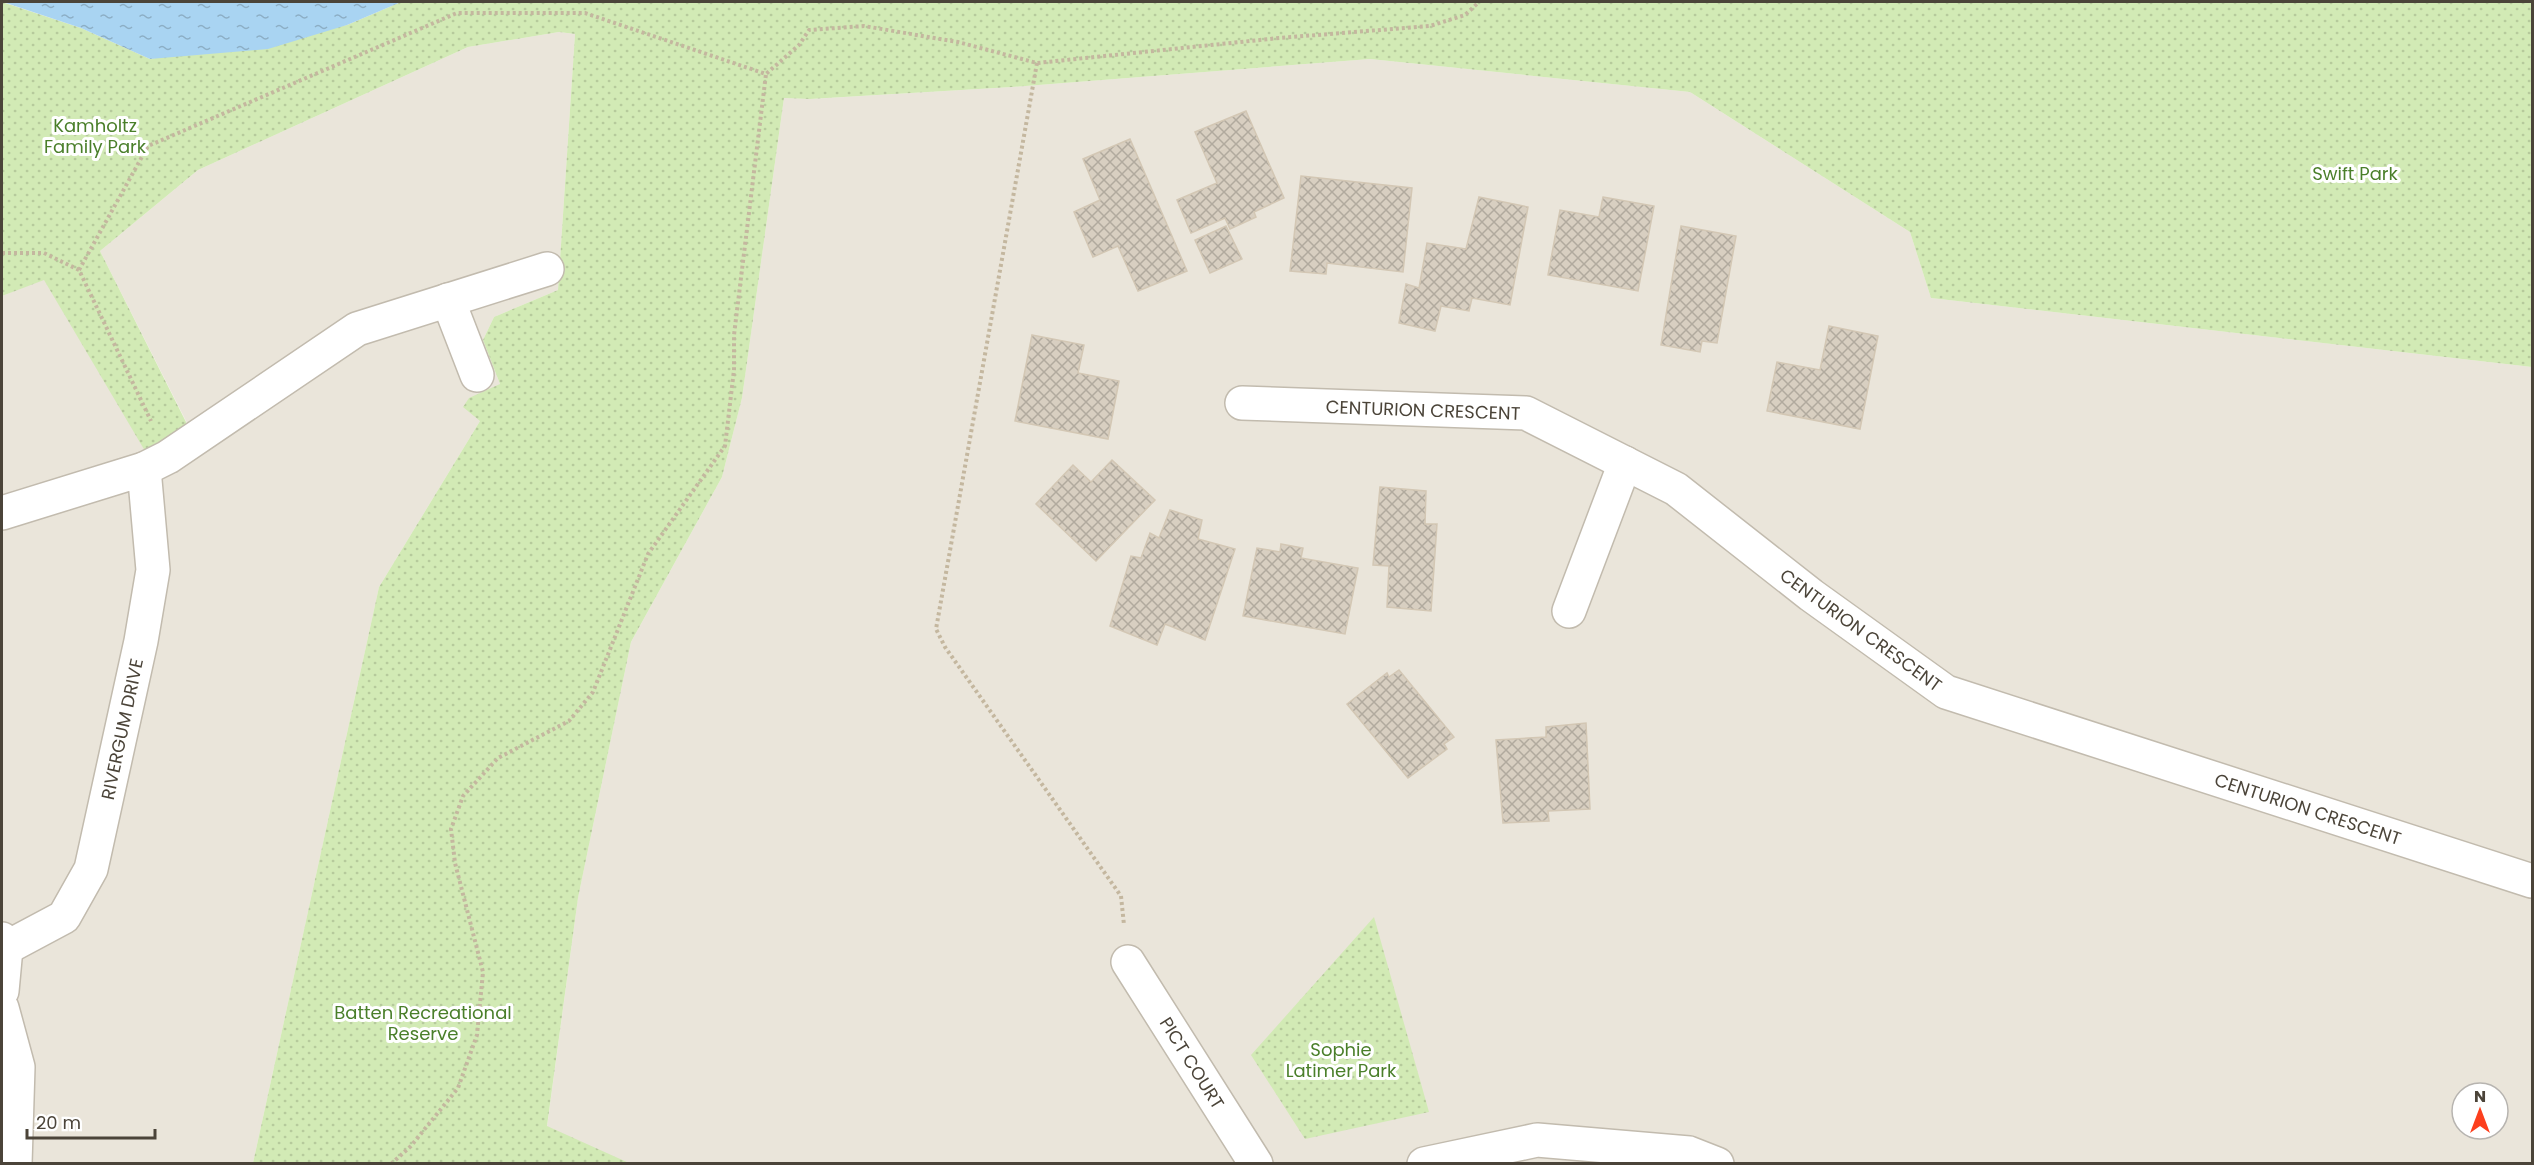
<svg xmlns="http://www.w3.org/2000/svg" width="2534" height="1165" viewBox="0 0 2534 1165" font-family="Poppins,sans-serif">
<defs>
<pattern id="grass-dots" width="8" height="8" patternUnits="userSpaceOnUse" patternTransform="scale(1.5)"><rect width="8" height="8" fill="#d2eab5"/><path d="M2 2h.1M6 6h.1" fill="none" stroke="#b6ca9c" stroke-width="1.8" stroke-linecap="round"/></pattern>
<pattern id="water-ripples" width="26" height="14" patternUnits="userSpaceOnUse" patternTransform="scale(1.5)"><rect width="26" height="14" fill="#a9d4f2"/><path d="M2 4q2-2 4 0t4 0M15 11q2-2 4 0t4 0" fill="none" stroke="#8caec5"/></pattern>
<pattern id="building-cross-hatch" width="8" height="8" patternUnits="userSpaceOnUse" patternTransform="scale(1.5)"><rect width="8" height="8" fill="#d8cfc1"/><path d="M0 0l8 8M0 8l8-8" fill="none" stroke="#b1aa9e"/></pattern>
</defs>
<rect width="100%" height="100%" fill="#f6f3ec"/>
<g fill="#eae5da" fill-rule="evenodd">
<polygon points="559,32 575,34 558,290 494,317 483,340 500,384 480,421 379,587 253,1163 2,1164 2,296 44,279 145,450 187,423 100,251 198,170 468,47"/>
<path d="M1370 59 1690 92 1910 232 1931 298 2532 367V1163L629 1164 547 1127 578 898 631 642 722 477 742 398 784 98 811 99 1012 87ZM2462 1093H2498V1129H2462Z"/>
</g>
<g fill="url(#grass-dots)">
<polygon points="2,2 81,28 150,59 347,25 401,2 2532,2 2532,367 1931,298 1910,232 1690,92 1370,59 1012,87 810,99 784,98 742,398 722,477 631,642 578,898 547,1126 629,1163 253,1163 379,587 480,421 463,407 469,398 500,384 483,340 494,317 558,290 575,34 559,32 468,47 198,170 100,251 187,424 145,451 44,280 2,296"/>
<polygon points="1374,917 1429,1112 1305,1139 1251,1055"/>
</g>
<polygon fill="url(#water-ripples)" points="3,2 401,2 347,25 268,49 150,59 81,28"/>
<g fill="url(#building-cross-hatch)" stroke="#d3c7b4" stroke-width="1.5">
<polygon points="1246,111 1284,198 1254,212 1256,217 1230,229 1225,218 1191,233 1177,200 1217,183 1195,132"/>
<polygon points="1130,139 1187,271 1138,291 1118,246 1093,257 1074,212 1100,200 1083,159"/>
<polygon points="1301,176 1412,188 1403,272 1327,263 1326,274 1290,271"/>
<polygon points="1479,197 1528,207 1510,305 1472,298 1469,311 1441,306 1435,331 1399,323 1406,284 1419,288 1427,243 1466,249"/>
<polygon points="1603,197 1654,206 1638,291 1548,275 1560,210 1599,217"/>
<polygon points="1226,226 1242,259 1210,273 1195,240"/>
<polygon points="1681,226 1736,236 1717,343 1702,341 1700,352 1661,345"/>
<polygon points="1829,326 1878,336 1860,429 1767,411 1777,362 1820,370"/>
<polygon points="1032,335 1084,345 1078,373 1119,381 1108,439 1015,421"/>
<polygon points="1112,460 1155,500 1096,561 1036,504 1073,465 1091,482"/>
<polygon points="1380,487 1426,491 1425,524 1437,524 1431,611 1387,607 1389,566 1373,565"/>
<polygon points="1170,510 1202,520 1198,539 1235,549 1205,640 1165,624 1157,645 1110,626 1131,556 1141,558 1150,533 1159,538"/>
<polygon points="1281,544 1303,548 1301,558 1358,568 1345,634 1243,616 1257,548 1280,552"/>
<polygon points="1399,670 1454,737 1444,744 1447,749 1408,778 1347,704 1387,673 1389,677"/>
<polygon points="1586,723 1590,809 1548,811 1549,821 1503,823 1496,740 1546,737 1546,727"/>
</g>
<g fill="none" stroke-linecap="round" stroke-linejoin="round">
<defs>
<g id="street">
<polyline points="448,300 477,375"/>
<polyline points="1242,403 1526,413 1676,489 1811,595 1946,692 2532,881"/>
<polyline points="144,469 168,457 357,329 547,269"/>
<polyline points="2,513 144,469 153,570 141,641 91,869 64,917 6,948 2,939"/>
<polyline points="1569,611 1625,463"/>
<polyline points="1128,962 1256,1164"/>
<polyline points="2,991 6,948"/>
<polyline points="2,1008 18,1067 15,1164"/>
<polyline points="1424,1164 1537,1140 1689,1153 1717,1164"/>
</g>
</defs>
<use href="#street" stroke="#c2bbae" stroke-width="36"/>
<g stroke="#c4b79f" stroke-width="4" stroke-dasharray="3 3" stroke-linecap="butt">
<polyline points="1037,63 936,629 945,647 1121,896 1124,925"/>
<polyline points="2,253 44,253 79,270 151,421"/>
<polyline points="79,270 148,146 457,13 585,13 766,74 799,45 809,30 864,26 958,42 1037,63 1279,38 1430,26 1465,15 1479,2"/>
<polyline points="391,1164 411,1146 458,1088 477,1035 483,972 455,863 451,829 463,796 498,758 569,721 593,692 648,554 725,446 734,370 734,335 766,74"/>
</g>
<use href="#street" stroke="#fff" stroke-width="33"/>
</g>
<g text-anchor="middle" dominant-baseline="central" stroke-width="6" stroke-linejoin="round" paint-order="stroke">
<g font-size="18" fill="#4a7f2a" stroke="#fff">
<text x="95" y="125">Kamholtz<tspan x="95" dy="21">Family Park</tspan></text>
<text x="2355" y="173">Swift Park</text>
<text x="423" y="1012">Batten Recreational<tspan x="423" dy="21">Reserve</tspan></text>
<text x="1341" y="1049">Sophie<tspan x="1341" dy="21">Latimer Park</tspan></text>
</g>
<g font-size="18" fill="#4b4439" stroke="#fff">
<text transform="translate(1423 410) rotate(2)">CENTURION CRESCENT</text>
<text transform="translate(1861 630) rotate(36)">CENTURION CRESCENT</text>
<text transform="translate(122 729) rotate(-78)">RIVERGUM DRIVE</text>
<text transform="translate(2308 809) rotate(18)">CENTURION CRESCENT</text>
<text transform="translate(1192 1063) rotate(58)">PICT COURT</text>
</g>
</g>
<rect width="2534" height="1165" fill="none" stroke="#4b4439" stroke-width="6"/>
<g transform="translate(2480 1111)"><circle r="28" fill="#ffffff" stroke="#b7b4b0" stroke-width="1.5"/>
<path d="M0-4.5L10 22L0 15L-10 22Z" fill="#fc3f1d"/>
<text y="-9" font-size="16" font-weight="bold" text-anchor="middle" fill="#4b4439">N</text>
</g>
<path d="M27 1129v9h128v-9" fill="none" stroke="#4b4439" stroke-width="3"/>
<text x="36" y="1129" font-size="18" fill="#4b4439" stroke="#ffffff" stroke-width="4.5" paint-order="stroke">20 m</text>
</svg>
